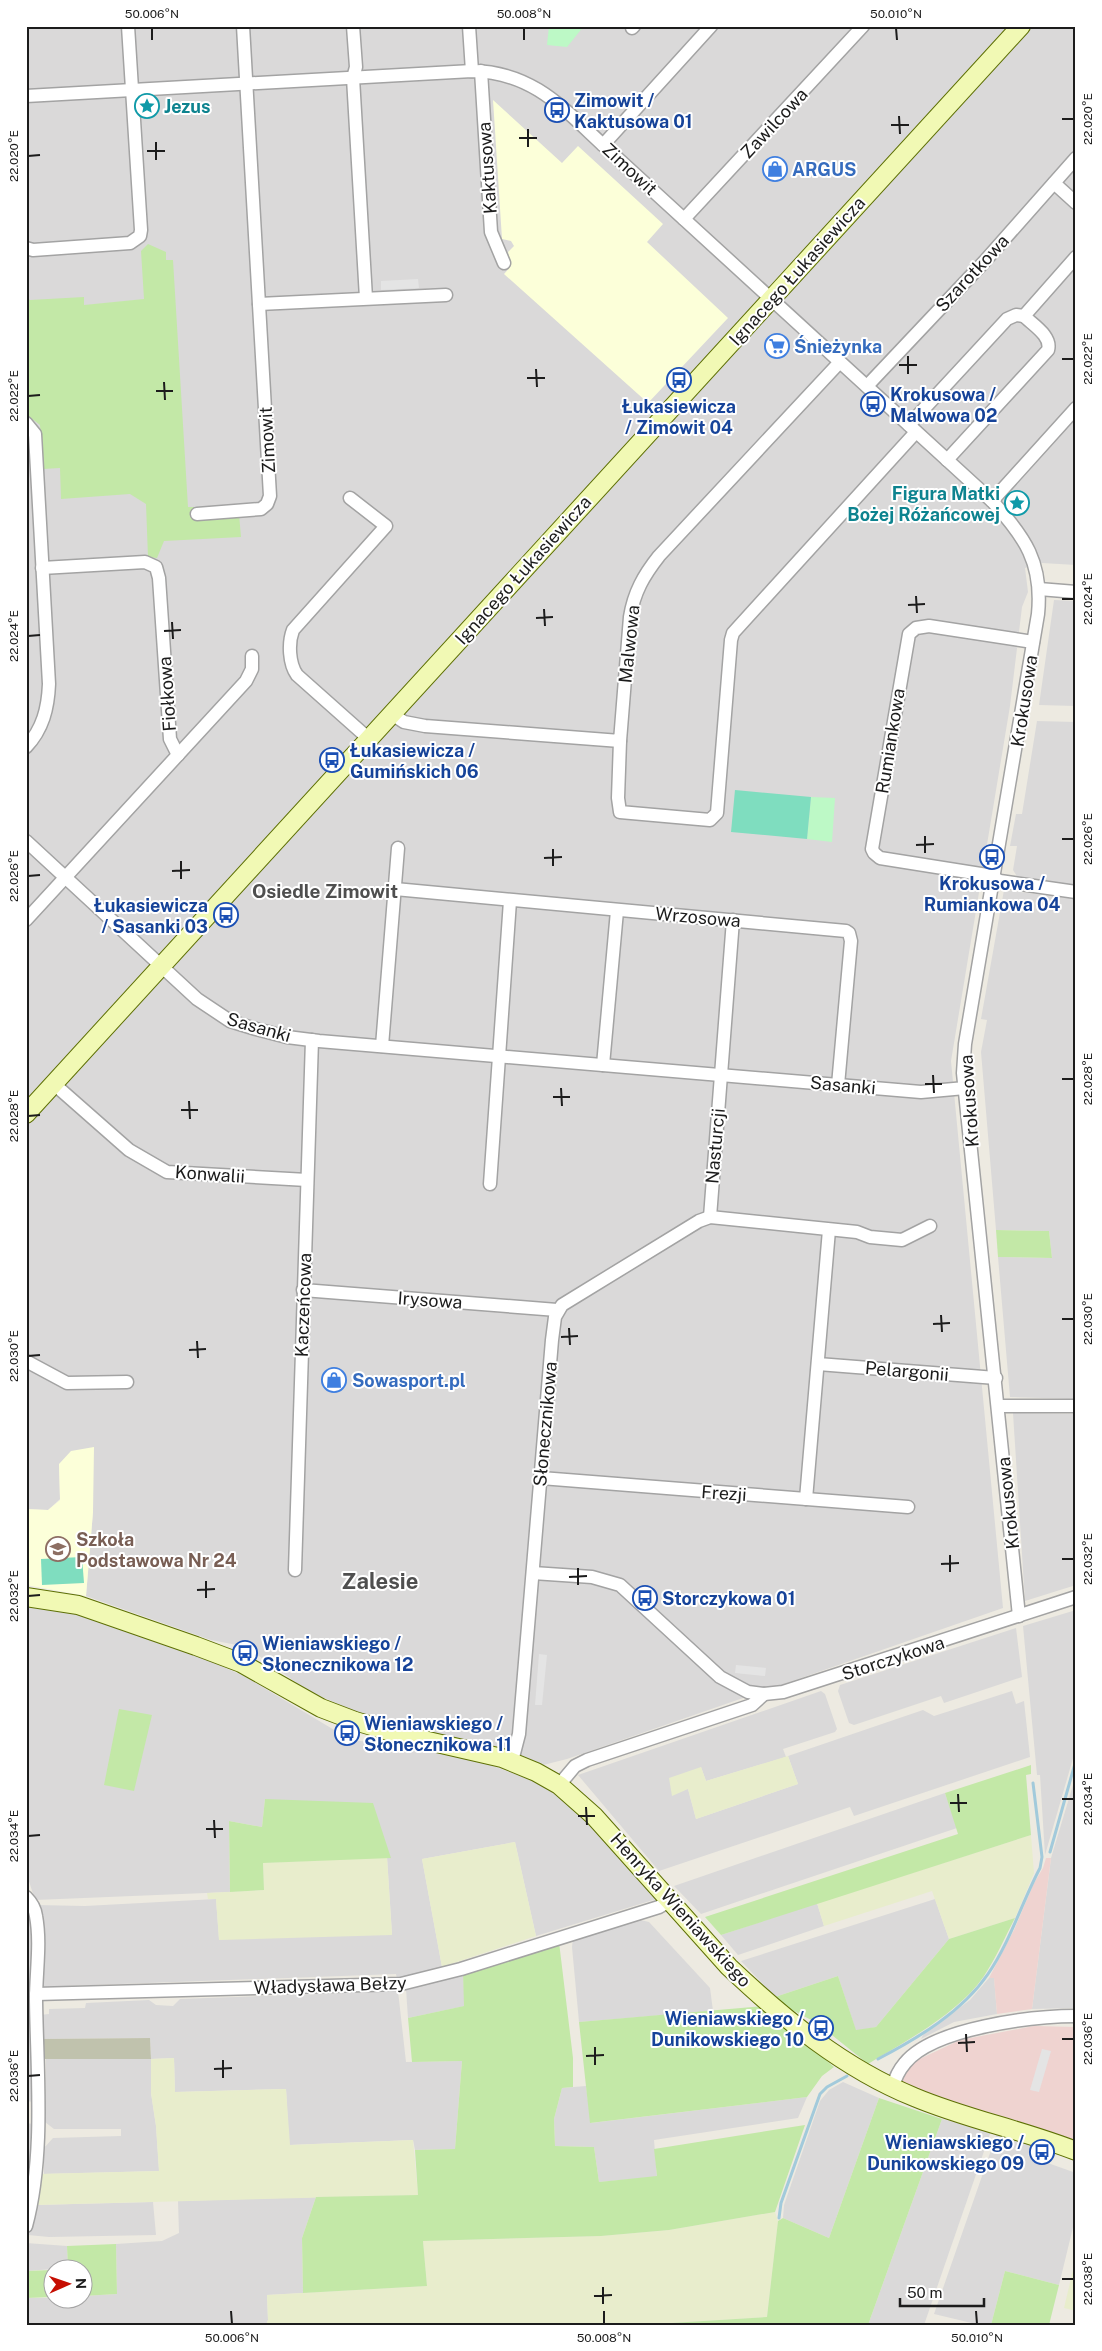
<svg xmlns="http://www.w3.org/2000/svg" width="1102" height="2351" viewBox="0 0 1102 2351" font-family="'Public Sans',sans-serif">
<rect width="100%" height="100%" fill="#edeae1"/>
<g fill="#dad9d9">
<polygon points="26,26 1076,26 1076,565 1042,563 1025,568 1028,592 1022,607 1010,706 951,1061 1003,1608 567,1759 543,1765 488,1745 393,1724 362,1714 308,1691 259,1656 237,1645 211,1640 86,1596 93,1512 59,1464 60,1499 48,1510 26,1509"/>
<polygon points="1054,600 1076,601 1076,706 1039,705"/>
<polygon points="1037,721 1076,722 1076,886 1018,878 1013,870 1017,846 1010,846 1016,814 1022,814"/>
<polygon points="1004,890 1076,899 1076,1399 1010,1397 998,1257 1052,1258 1049,1231 996,1230 981,1052 987,1020 981,1019"/>
<polygon points="1013,1413 1076,1414 1076,1585 1025,1601"/>
<polygon points="26,1607 84,1615 207,1660 244,1676 351,1740 431,1749 469,1757 552,1788 592,1822 663,1897 536,1936 515,1842 422,1859 442,1967 397,1979 396,1974 40,1987 36,1905 85,1906 216,1899 219,1939 392,1934 387,1857 391,1858 265,1799 262,1827 229,1821 230,1892 35,1900 26,1872"/>
<polygon points="1076,1610 1076,1748 1045,1855 1040,1775 1037,1775 1023,1626"/>
<polygon points="1016,1628 1022,1677 944,1703 941,1696 854,1725 849,1723 838,1691 840,1685"/>
<polygon points="821,1691 825,1694 837,1729 835,1732 783,1749 786,1757 706,1781 701,1767 688,1789 696,1819 798,1784 788,1756 923,1710 934,1716 1012,1691 1016,1704 1024,1701 1030,1757 854,1816 850,1807 659,1871 578,1775"/>
<polygon points="1076,1775 1076,2008 1032,2009 1051,1858"/>
<polygon points="945,1793 957,1828 701,1914 674,1886"/>
<polygon points="935,1899 949,1939 876,2027 856,2031 838,1976 775,1997 741,1961"/>
<polygon points="817,1903 824,1926 738,1955 721,1935"/>
<polygon points="26,1915 31,1915 33,1933 33,2102 26,2101"/>
<polygon points="636,1919 649,1922 710,1988 713,2011 579,2022 572,1947 573,1938"/>
<polygon points="463,1973 465,2006 408,2018 406,1989"/>
<polygon points="994,1977 997,2014 954,2022 921,2039 923,2035 970,2000 989,1978"/>
<polygon points="398,1991 406,2062 462,2061 455,2149 415,2150 413,2140 289,2145 286,2089 175,2092 174,2058 151,2059 151,2093 156,2126 159,2171 44,2174 44,2148 53,2138 121,2136 121,2129 54,2129 45,2122 46,2059 151,2058 150,2038 40,2039 40,2015 49,2014 49,2009 85,2008 86,2003 149,2000 156,2005 173,2006 180,1999"/>
<polygon points="843,2082 879,2098 829,2238 783,2218 784,2205 820,2101 829,2090"/>
<polygon points="586,2086 591,2123 807,2097 798,2118 654,2140 657,2177 599,2182 594,2147 555,2146 554,2119 562,2088"/>
<polygon points="942,2119 991,2131 924,2325 868,2325"/>
<polygon points="26,2123 33,2124 33,2139 26,2216"/>
<polygon points="997,2133 1031,2145 1028,2156 1076,2173 1076,2215 1059,2285 1005,2271 991,2325 980,2325 934,2314"/>
<polygon points="316,2197 302,2238 303,2293 267,2295 268,2320 266,2325 26,2325 26,2298 82,2298 83,2296 117,2294 116,2244 162,2241 179,2233 178,2201"/>
<polygon points="153,2202 156,2235 49,2237 28,2235 35,2205"/>
<polygon points="26,2243 67,2246 68,2268 26,2271"/>
</g>
<g fill="#efd3d0">
<polygon points="1046,1858 1051,1858 1032,2009 997,2014 994,1978 989,1978 1014,1930 1034,1883 1043,1868"/>
<polygon points="1034,2026 1076,2027 1076,2142 1015,2120 903,2089 897,2079 909,2064 960,2040"/>
</g>
<g fill="#fcffd9">
<polygon points="493,100 562,163 578,146 663,224 647,242 728,318 648,403 504,274 511,266 508,252 514,246 511,241 502,239"/>
<polygon points="94,1447 93,1512 86,1596 26,1585 26,1509 48,1510 60,1500 59,1464 71,1451"/>
</g>
<polygon fill="#c0c2ad" points="150,2038 151,2059 41,2059 40,2039"/>
<g fill="#e8edcc">
<polygon points="788,1756 798,1784 696,1819 688,1789 672,1796 669,1778 701,1767 706,1781"/>
<polygon points="1031,1835 1034,1873 1015,1918 949,1939 932,1891 824,1926 817,1903"/>
<polygon points="515,1842 536,1936 442,1967 422,1859"/>
<polygon points="387,1857 392,1935 219,1940 216,1899 208,1899 207,1893 264,1890 263,1863"/>
<polygon points="174,2058 175,2092 286,2089 290,2145 413,2140 418,2195 35,2205 37,2174 159,2171 156,2126 151,2093 151,2059"/>
<polygon points="775,2212 778,2221 767,2317 639,2325 266,2325 268,2320 267,2295 427,2286 423,2241 601,2236 669,2230"/>
<polygon points="1076,2257 1076,2311 1064,2308"/>
</g>
<g fill="#c3e8a7">
<polygon points="148,244 166,252 166,260 173,260 188,507 194,507 195,516 239,514 241,537 164,541 157,558 148,557 146,504 130,494 61,499 60,468 43,469 40,425 26,414 26,297 30,300 84,297 84,305 144,299 141,251"/>
<polygon points="996,1230 1049,1231 1052,1258 998,1257"/>
<polygon points="119,1709 152,1715 134,1791 104,1785"/>
<polygon points="1031,1765 1031,1774 1026,1775 1031,1835 721,1935 705,1917 958,1834 945,1793"/>
<polygon points="265,1799 373,1803 391,1858 263,1863 264,1890 230,1892 229,1821 262,1827"/>
<path d="M1015 1918C1005 1937 996 1958 984 1976 959 2013 906 2041 868 2064L817 2023 792 2010 775 1997 838 1976 856 2030 876 2027 949 1939Z"/>
<polygon points="559,1942 573,2058 573,2087 562,2088 554,2119 555,2146 594,2147 599,2182 657,2176 654,2149 805,2125 775,2212 669,2230 601,2236 423,2241 427,2286 303,2293 302,2238 316,2197 418,2195 415,2150 455,2149 462,2061 412,2062 408,2018 464,2006 463,1973"/>
<polygon points="764,2006 834,2067 822,2076 807,2097 590,2123 579,2022"/>
<polygon points="879,2098 942,2119 868,2325 639,2325 767,2317 778,2221 783,2218 829,2238"/>
<polygon points="116,2244 117,2294 83,2296 82,2268 68,2268 67,2246"/>
<polygon points="52,2270 52,2297 26,2298 26,2271"/>
<polygon points="1005,2271 1059,2285 1049,2325 991,2325"/>
</g>
<g fill="#bdf9c6">
<polygon points="549,26 584,26 567,47 547,45"/>
<polygon points="811,797 835,798 832,842 807,839"/>
</g>
<g fill="#7fddbf">
<polygon points="735,790 811,797 807,839 731,832"/>
<polygon points="82,1557 84,1583 42,1585 41,1559"/>
</g>
<g fill="#e4e4e4">
<polygon points="418,279 419,288 381,290 381,281"/>
<polygon points="539,1654 547,1655 542,1705 535,1705"/>
<polygon points="736,1665 766,1668 765,1676 735,1673"/>
<polygon points="1042,2049 1051,2051 1039,2092 1030,2090"/>
</g>
<g fill="none" stroke-linecap="round" stroke-linejoin="round">
<g stroke="#a2cadb" stroke-width="3">
<polyline points="1050,1852 1076,1760"/>
<path d="M878 2059C918 2038 962 2012 988 1974 1010 1942 1022 1902 1040 1868L1042 1857 1033 1783"/>
<polyline points="779,2218 781,2203 820,2094 827,2087 847,2076"/>
</g>
<defs>
<g id="street">
<polyline points="353,26 356,67 353,78 366,298"/>
<polyline points="469,26 472,71"/>
<polyline points="632,28 634,26"/>
<polyline points="481,71 491,232 504,263"/>
<path d="M26 96 472 71C532 72 562 107 603 145L992 501C1025 537 1043 563 1038 614L965 1044 963 1073 1019 1616"/>
<polyline points="603,145 711,26"/>
<polyline points="1054,183 1076,203"/>
<polyline points="684,219 863,26"/>
<polyline points="26,248 33,250 130,243 140,236 141,230 128,26"/>
<polyline points="259,304 446,295"/>
<polyline points="867,386 984,262 1076,158"/>
<path d="M26 423 35 434 49 684C48 708 43 729 26 747"/>
<polyline points="909,425 1007,319 1016,315 1024,316 1076,257"/>
<path d="M947 460 1048 350C1052 336 1033 325 1024 316"/>
<path d="M350 498 386 526 293 630C288 643 289 664 297 675L369 739"/>
<polyline points="992,501 1076,408"/>
<polyline points="197,514 261,509 267,504 270,496 243,26"/>
<polyline points="42,568 145,562 156,567 159,578 170,739 178,755"/>
<polyline points="1039,589 1076,592"/>
<polyline points="1033,642 929,626 916,628 909,634 872,849 874,853 880,858 987,875 1000,881 1076,892"/>
<path d="M392 714 404 722 425 726 620 741 630 617C634 592 644 575 659 556L839 363"/>
<polyline points="620,741 618,798 620,812 710,820 717,813 731,640 733,633 916,432"/>
<polyline points="26,841 197,999 230,1021 256,1029 287,1037 319,1041 921,1092 965,1088"/>
<polyline points="395,889 846,931 849,933 851,941 838,1085"/>
<polyline points="26,920 246,681 252,669 252,656"/>
<polyline points="382,1046 398,848"/>
<polyline points="603,1065 617,911"/>
<polyline points="54,1084 129,1150 167,1172 307,1180"/>
<polyline points="490,1184 510,901"/>
<polyline points="710,1217 733,920"/>
<polyline points="303,1290 557,1310"/>
<polyline points="26,1361 67,1383 127,1382"/>
<polyline points="818,1364 996,1378"/>
<polyline points="998,1406 1076,1406"/>
<polyline points="541,1478 908,1507"/>
<polyline points="806,1499 829,1230"/>
<polyline points="295,1570 312,1040"/>
<polyline points="533,1573 592,1577 620,1585 720,1677 748,1692 764,1694 783,1692 1076,1597"/>
<polyline points="512,1761 519,1734 552,1340 555,1317 562,1305 699,1221 710,1217 857,1232 870,1237 902,1240 930,1226"/>
<polyline points="559,1785 575,1766 587,1760 752,1705 764,1694"/>
<path d="M26 1897C32 1903 35 1908 36 1916 41 1943 36 1972 36 2000 37 2073 45 2155 26 2226"/>
<polyline points="36,1994 401,1984 461,1969 659,1907 671,1900"/>
<path d="M893 2087C895 2078 899 2070 905 2063 933 2028 1033 2016 1076 2016"/>
</g>
<g id="secondary">
<polyline points="26,1114 1021,26"/>
<path d="M26 1597 78 1605 196 1646 241 1663 321 1708 355 1721 402 1735 502 1758 536 1772 559 1785 594 1816 729 1967C784 2019 843 2068 914 2097 966 2119 1023 2130 1076 2151"/>
</g>
</defs>
<use href="#street" stroke="#a3a3a3" stroke-width="15"/>
<use href="#secondary" stroke="#5e7005" stroke-width="20"/>
<use href="#street" stroke="#fff" stroke-width="12"/>
<use href="#secondary" stroke="#f1f9b4" stroke-width="18"/>
</g>
<path fill="none" stroke="#1c1c1c" stroke-width="2" d="M152 28V40M524 28V40M896 28 897 40M899 116 900 134M1062 119H1074M891 125H909M528 129V147M519 138H537M156 142V160M147 151H165M28 156 40 155M908 356V374M1062 359H1074M899 365H917M536 369 537 387M527 378H545M164 382 165 400M156 391H173M28 396 40 395M916 596 917 613M1062 599H1074M908 605 925 604M544 609 545 626M536 618 553 617M172 622 173 639M164 631 181 630M28 636 40 635M925 836V853M1062 839H1074M916 845 934 844M553 849V866M544 858 562 857M181 861V879M172 871 190 870M28 876 40 875M933 1075 934 1093M1062 1079H1074M925 1084H942M561 1088 562 1106M553 1097H570M189 1101 190 1119M181 1110H198M28 1116 40 1115M941 1315 942 1332M1062 1319H1074M933 1324 950 1323M569 1328 570 1345M561 1337 578 1336M197 1341 198 1358M189 1350 206 1349M28 1356 40 1355M950 1555V1572M1062 1559H1074M941 1564 959 1563M578 1568V1585M569 1577 587 1576M206 1581V1598M197 1590 215 1589M28 1596 40 1595M958 1794 959 1812M1062 1799H1074M950 1803H967M586 1807 587 1825M578 1816H595M214 1820 215 1838M206 1829H223M28 1836 40 1835M966 2034 967 2052M1062 2039H1074M958 2043 975 2042M595 2047V2065M586 2056 604 2055M223 2060V2078M214 2069 232 2068M28 2076 40 2075M1062 2279H1074M603 2287V2304M594 2296 612 2295M231 2311 232 2324M604 2311V2324M976 2311 977 2324"/>
<defs>
<symbol id="sight-ring" viewBox="-11 -11 22 22"><circle r="9.5" fill="#fff" stroke="#0f9aa8" stroke-width="1.5"/><path d="M0-6L1.8-2.2L6-1.7L2.9 1.2L3.7 5.4L0 3.3L-3.7 5.4L-2.9 1.2L-6-1.7L-1.8-2.2Z" fill="#0f9aa8"/></symbol>
<symbol id="bus-ring" viewBox="-11 -11 22 22"><circle r="9.5" fill="#fff" stroke="#1a4fb4" stroke-width="1.5"/><path d="M-5-6H5V4H4V6H2V4H-2V6H-4V4H-5ZM-3.5-4V0h7V-4ZM-3.5 1.2v1.5H-2V1.2ZM2 1.2v1.5H3.5V1.2Z" fill="#1a4fb4"/></symbol>
<symbol id="shop-ring" viewBox="-11 -11 22 22"><circle r="9.5" fill="#fff" stroke="#3f7fe0" stroke-width="1.5"/><path d="M-5-2.5h2.3a2.7 3.5 0 0 1 5.4 0H5L5.5 6h-11ZM-1.5-2.5h3a1.5 2.3 0 0 0-3 0Z" fill="#3f7fe0"/></symbol>
<symbol id="supermarket-ring" viewBox="-11 -11 22 22"><circle r="9.5" fill="#fff" stroke="#3f7fe0" stroke-width="1.5"/><path d="M-6-5.5h2.5l.6 2H6L4.5 2H-2.5L-4.4-4H-6ZM-1.5 3.2a1.3 1.3 0 1 0 .1 0ZM3 3.2a1.3 1.3 0 1 0 .1 0Z" fill="#3f7fe0"/></symbol>
<symbol id="school-ring" viewBox="-11 -11 22 22"><circle r="9.5" fill="#fff" stroke="#8d6e63" stroke-width="1.5"/><path d="M0-5L7-2L0 1L-7-2ZM-4 1L0 2.5L4 1V4Q0 6-4 4Z" fill="#8d6e63"/></symbol>
</defs>
<g fill-rule="evenodd">
<use href="#sight-ring" x="133" y="92" width="28" height="28"/>
<use href="#bus-ring" x="543" y="96" width="28" height="28"/>
<use href="#shop-ring" x="761" y="155" width="28" height="28"/>
<use href="#supermarket-ring" x="763" y="332" width="28" height="28"/>
<use href="#bus-ring" x="665" y="366" width="28" height="28"/>
<use href="#bus-ring" x="859" y="390" width="28" height="28"/>
<use href="#sight-ring" x="1003" y="489" width="28" height="28"/>
<use href="#bus-ring" x="318" y="746" width="28" height="28"/>
<use href="#bus-ring" x="978" y="843" width="28" height="28"/>
<use href="#bus-ring" x="212" y="901" width="28" height="28"/>
<use href="#shop-ring" x="320" y="1366" width="28" height="28"/>
<use href="#school-ring" x="44" y="1535" width="28" height="28"/>
<use href="#bus-ring" x="631" y="1584" width="28" height="28"/>
<use href="#bus-ring" x="231" y="1639" width="28" height="28"/>
<use href="#bus-ring" x="333" y="1719" width="28" height="28"/>
<use href="#bus-ring" x="807" y="2014" width="28" height="28"/>
<use href="#bus-ring" x="1028" y="2138" width="28" height="28"/>
</g>
<g text-anchor="middle" dominant-baseline="central" stroke-width="4" stroke-linejoin="round" paint-order="stroke">
<g font-size="18" font-weight="bold" fill="#164399" stroke="#fff" text-anchor="start">
<text x="574" y="100">Zimowit /<tspan x="574" dy="21">Kaktusowa 01</tspan></text>
<text x="890" y="394">Krokusowa /<tspan x="890" dy="21">Malwowa 02</tspan></text>
<text x="679" y="406" text-anchor="middle">Łukasiewicza<tspan x="679" dy="21">/ Zimowit 04</tspan></text>
<text x="350" y="750">Łukasiewicza /<tspan x="350" dy="21">Gumińskich 06</tspan></text>
<text x="992" y="883" text-anchor="middle">Krokusowa /<tspan x="992" dy="21">Rumiankowa 04</tspan></text>
<text x="208" y="905" text-anchor="end">Łukasiewicza<tspan x="208" dy="21">/ Sasanki 03</tspan></text>
<text x="662" y="1598">Storczykowa 01</text>
<text x="262" y="1643">Wieniawskiego /<tspan x="262" dy="21">Słonecznikowa 12</tspan></text>
<text x="364" y="1723">Wieniawskiego /<tspan x="364" dy="21">Słonecznikowa 11</tspan></text>
<text x="804" y="2018" text-anchor="end">Wieniawskiego /<tspan x="804" dy="21">Dunikowskiego 10</tspan></text>
<text x="1024" y="2142" text-anchor="end">Wieniawskiego /<tspan x="1024" dy="21">Dunikowskiego 09</tspan></text>
</g>
<g font-size="18" font-weight="bold" fill="#0d838f" stroke="#fff" text-anchor="start">
<text x="164" y="106">Jezus</text>
<text x="1000" y="493" text-anchor="end">Figura Matki<tspan x="1000" dy="21">Bożej Różańcowej</tspan></text>
</g>
<g font-size="18" fill="#1c1c1c" stroke="#fff">
<text transform="translate(774 123) rotate(-47)">Zawilcowa</text>
<text transform="translate(487 168) rotate(-94)">Kaktusowa</text>
<text transform="translate(630 169) rotate(43)">Zimowit</text>
<text transform="translate(797 271) rotate(-48)">Ignacego Łukasiewicza</text>
<text transform="translate(972 273) rotate(-47)">Szarotkowa</text>
<text transform="translate(267 440) rotate(-93)">Zimowit</text>
<text transform="translate(523 570) rotate(-48)">Ignacego Łukasiewicza</text>
<text transform="translate(629 644) rotate(-84)">Malwowa</text>
<text transform="translate(167 694) rotate(-94)">Fiołkowa</text>
<text transform="translate(1024 701) rotate(-81)">Krokusowa</text>
<text transform="translate(890 741) rotate(-81)">Rumiankowa</text>
<text transform="translate(698 917) rotate(5)">Wrzosowa</text>
<text transform="translate(259 1027) rotate(16)">Sasanki</text>
<text transform="translate(843 1085) rotate(5)">Sasanki</text>
<text transform="translate(969 1101) rotate(-94)">Krokusowa</text>
<text transform="translate(715 1146) rotate(-85)">Nasturcji</text>
<text transform="translate(210 1174) rotate(4)">Konwalii</text>
<text transform="translate(430 1300) rotate(4)">Irysowa</text>
<text transform="translate(303 1305) rotate(-88)">Kaczeńcowa</text>
<text transform="translate(907 1371) rotate(5)">Pelargonii</text>
<text transform="translate(545 1424) rotate(-85)">Słonecznikowa</text>
<text transform="translate(724 1493) rotate(4)">Frezji</text>
<text transform="translate(1008 1503) rotate(-96)">Krokusowa</text>
<text transform="translate(893 1658) rotate(-18)">Storczykowa</text>
<text transform="translate(681 1910) rotate(48)">Henryka Wieniawskiego</text>
<text transform="translate(330 1985) rotate(-2)">Władysława Bełzy</text>
</g>
<g font-size="18" font-weight="bold" fill="#366cbe" stroke="#fff" text-anchor="start">
<text x="792" y="169">ARGUS</text>
<text x="794" y="346">Śnieżynka</text>
<text x="352" y="1380">Sowasport.pl</text>
</g>
<g font-size="18" font-weight="bold" fill="#785e54" stroke="#fff" text-anchor="start">
<text x="76" y="1539">Szkoła<tspan x="76" dy="21">Podstawowa Nr 24</tspan></text>
</g>
<g font-size="19" font-weight="bold" fill="#4f4f4f" stroke="#fff">
<text x="325" y="891">Osiedle Zimowit</text>
</g>
<g font-size="22" font-weight="bold" fill="#4f4f4f" stroke="#fff">
<text x="380" y="1581">Zalesie</text>
</g>
</g>
<rect width="1102" height="2351" fill="none" stroke="#ffffff" stroke-width="55"/>
<g transform="translate(68 2284) rotate(88)"><circle r="24" fill="#ffffff" stroke="#a4a4a4"/>
<path d="M0-4L9 19L0 12L-9 19Z" fill="#c60e02"/>
<text y="-8" font-size="14" font-weight="bold" text-anchor="middle" fill="#1c1c1c">N</text>
</g>
<path d="M900 2298v8h84v-8" fill="none" stroke="#1c1c1c" stroke-width="2.5"/>
<text x="907" y="2298" font-size="15" fill="#1c1c1c" stroke="#ffffff" stroke-width="4" paint-order="stroke">50 m</text>
<rect x="28" y="28" width="1046" height="2296" fill="none" stroke="#1c1c1c" stroke-width="2"/>
<g font-size="12" text-anchor="middle" fill="#1c1c1c">
<text x="152" y="18">50.006°N</text>
<text x="524" y="18">50.008°N</text>
<text x="896" y="18">50.010°N</text>
<text transform="translate(1088 119) rotate(-90)" y="4">22.020°E</text>
<text transform="translate(14 156) rotate(-90)" y="4">22.020°E</text>
<text transform="translate(1088 359) rotate(-90)" y="4">22.022°E</text>
<text transform="translate(14 396) rotate(-90)" y="4">22.022°E</text>
<text transform="translate(1088 599) rotate(-90)" y="4">22.024°E</text>
<text transform="translate(14 636) rotate(-90)" y="4">22.024°E</text>
<text transform="translate(1088 839) rotate(-90)" y="4">22.026°E</text>
<text transform="translate(14 876) rotate(-90)" y="4">22.026°E</text>
<text transform="translate(1088 1079) rotate(-90)" y="4">22.028°E</text>
<text transform="translate(14 1116) rotate(-90)" y="4">22.028°E</text>
<text transform="translate(1088 1319) rotate(-90)" y="4">22.030°E</text>
<text transform="translate(14 1356) rotate(-90)" y="4">22.030°E</text>
<text transform="translate(1088 1559) rotate(-90)" y="4">22.032°E</text>
<text transform="translate(14 1596) rotate(-90)" y="4">22.032°E</text>
<text transform="translate(1088 1799) rotate(-90)" y="4">22.034°E</text>
<text transform="translate(14 1836) rotate(-90)" y="4">22.034°E</text>
<text transform="translate(1088 2039) rotate(-90)" y="4">22.036°E</text>
<text transform="translate(14 2076) rotate(-90)" y="4">22.036°E</text>
<text transform="translate(1088 2279) rotate(-90)" y="4">22.038°E</text>
<text x="232" y="2342">50.006°N</text>
<text x="604" y="2342">50.008°N</text>
<text x="977" y="2342">50.010°N</text>
</g>
</svg>
